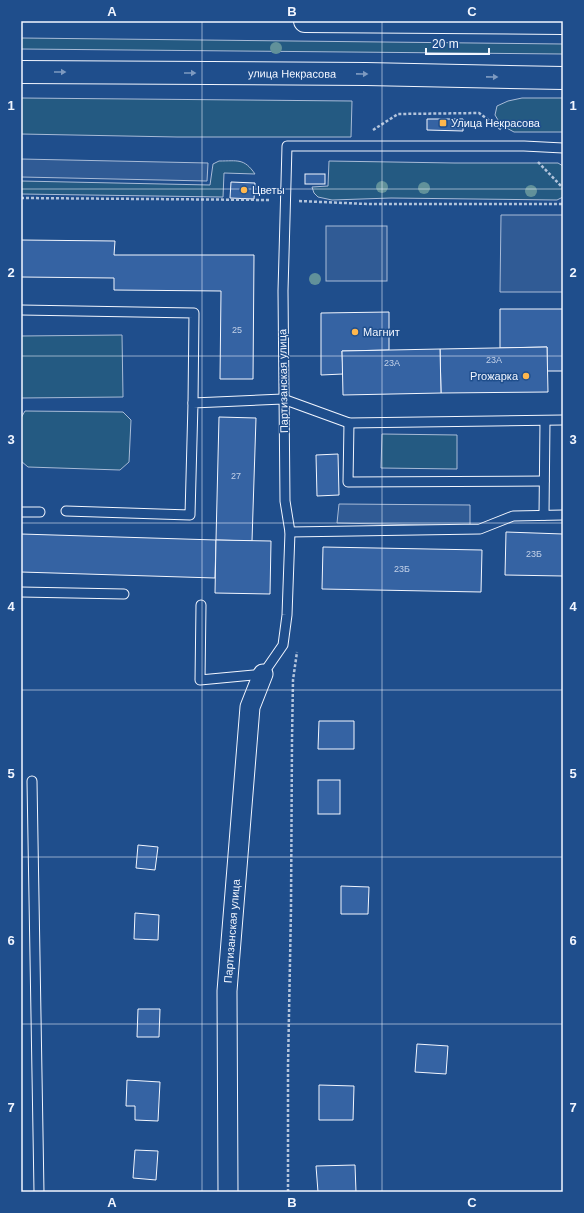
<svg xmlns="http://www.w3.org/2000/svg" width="584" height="1213" viewBox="0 0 584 1213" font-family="Helvetica,sans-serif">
<rect width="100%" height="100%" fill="#1f4e8c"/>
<g fill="#245a82" stroke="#a8bbd7">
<polygon points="21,38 563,44 563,54 21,49"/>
<polygon points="21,98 352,101 351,137 177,137 21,134"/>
<polygon points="522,98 563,98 563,132 514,132 501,125 495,115 497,106 508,101"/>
<path d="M219 161C238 161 244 158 255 174L224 173 223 197 21 194V181L210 185 213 164Z"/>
<polygon points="329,161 454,163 558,163 563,166 563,197 557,200 391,198 332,200 318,197 314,193 312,187 328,186"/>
<polygon points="122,335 123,397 21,398 21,336"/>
<polygon points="25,411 123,412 131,420 129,462 120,470 28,467 21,461 21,418"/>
<polygon points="382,434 457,435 457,469 381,468"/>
</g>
<g fill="#305b95" stroke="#a8bbd7">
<polygon points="21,159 208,163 207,181 21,177"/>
<polygon points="501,215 563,215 563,292 500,292"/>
<rect x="326" y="226" width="61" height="55"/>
<polygon points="339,504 470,505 470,526 337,523"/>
</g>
<g fill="#3563a3" stroke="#f2f6ff">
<polygon points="427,119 463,119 463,131 427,130"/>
<rect x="305" y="174" width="20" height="10"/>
<polygon points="231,182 255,183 254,199 230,198"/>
<polygon points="21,240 115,241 114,255 254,255 253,379 220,379 221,291 114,290 114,278 21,277"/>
<polygon points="500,309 563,309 563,371 547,371 547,347 500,348"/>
<polygon points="389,312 389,350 342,351 343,374 321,375 321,313"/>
<polygon points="547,347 548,392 441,393 440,349"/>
<polygon points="440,349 441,393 343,395 342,351"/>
<polygon points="219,417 256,418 252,541 216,540 215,578 21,572 21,534 216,540"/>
<polygon points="338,454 339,495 317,496 316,455"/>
<polygon points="506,532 563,534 563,576 505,575"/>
<polygon points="216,540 271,541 270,594 215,593"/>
<polygon points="323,547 482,550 481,592 322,589"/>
<polygon points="319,721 354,721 354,749 318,749"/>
<rect x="318" y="780" width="22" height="34"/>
<polygon points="138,845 158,847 155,870 136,868"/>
<polygon points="341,886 369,887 368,914 341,914"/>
<polygon points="135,913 159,915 158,940 134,939"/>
<polygon points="138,1009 160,1009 159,1037 137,1037"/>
<polygon points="417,1044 448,1046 446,1074 415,1072"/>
<polygon points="127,1080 160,1082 158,1121 135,1120 135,1106 126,1106"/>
<polygon points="319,1085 354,1086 353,1120 319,1120"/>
<polygon points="135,1150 158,1151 156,1180 133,1178"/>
<polygon points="355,1165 356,1192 318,1192 316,1166"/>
</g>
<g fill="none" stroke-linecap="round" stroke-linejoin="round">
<defs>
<g id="service">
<polyline points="21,310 194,313 193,403"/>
<polyline points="349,423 348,482 544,481"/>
<polyline points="66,511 190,515 193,403 283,399 349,423 563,420"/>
<polyline points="21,512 40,512"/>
<polyline points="544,515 545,421"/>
<polyline points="290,532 480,529 513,516 563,515"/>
<polyline points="21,592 124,594"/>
<polyline points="201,605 200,680 263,674 283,645 287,615 290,532 285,501 283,291 287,146 524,146 563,148"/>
<polyline points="32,781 39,1192"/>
</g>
<g id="minor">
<path id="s1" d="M228 1192 227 991 250 707 263 674"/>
</g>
<g id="primary">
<polyline points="305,21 563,23"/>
<path id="s2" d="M21 72 366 74 563 78"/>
</g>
</defs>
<use href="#service" stroke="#f2f6ff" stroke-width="11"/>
<use href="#minor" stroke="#f2f6ff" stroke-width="21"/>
<use href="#primary" stroke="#f2f6ff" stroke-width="24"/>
<g stroke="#b3c4dc" stroke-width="2.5" stroke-dasharray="3 2" stroke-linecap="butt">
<polyline points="373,130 398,114 479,113 502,130"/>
<polyline points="538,162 563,188"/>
<polyline points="21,198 270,200"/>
<polyline points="299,201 367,204 563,204"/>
<polyline points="288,1192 288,1066 291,909 292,740 293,680 297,652"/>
</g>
<use href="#service" stroke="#1f4e8c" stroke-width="9"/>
<use href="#minor" stroke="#1f4e8c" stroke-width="19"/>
<use href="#primary" stroke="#1f4e8c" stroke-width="22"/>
</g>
<g fill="#61919a">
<circle cx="276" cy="48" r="6"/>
<circle cx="382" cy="187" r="6"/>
<circle cx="424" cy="188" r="6"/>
<circle cx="531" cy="191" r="6"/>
<circle cx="315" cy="279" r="6"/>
</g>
<defs><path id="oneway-solid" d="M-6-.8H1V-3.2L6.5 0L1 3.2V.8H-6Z"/></defs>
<g fill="#7e9ac0">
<use href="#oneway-solid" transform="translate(60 72)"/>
<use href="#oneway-solid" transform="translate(190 73)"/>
<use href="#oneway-solid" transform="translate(362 74) rotate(1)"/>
<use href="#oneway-solid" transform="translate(492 77) rotate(1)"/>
</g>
<path fill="none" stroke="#f2f6ff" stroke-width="1" stroke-opacity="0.55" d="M202 21V1192M382 21V1192M21 189H563M21 356H563M21 523H563M21 690H563M21 857H563M21 1024H563"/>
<g fill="#ffb74d" stroke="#1f4e8c" stroke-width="1.5">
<rect x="439" y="119" width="8" height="8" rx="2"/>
<circle cx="244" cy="190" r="4"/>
<circle cx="355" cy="332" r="4"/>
<circle cx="526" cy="376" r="4"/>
</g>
<g text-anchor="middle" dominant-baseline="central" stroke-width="3" stroke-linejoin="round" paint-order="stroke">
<g font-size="9" fill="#c3d1e8">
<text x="237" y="330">25</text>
<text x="494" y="360">23А</text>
<text x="392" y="363">23А</text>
<text x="236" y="476">27</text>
<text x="534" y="554">23Б</text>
<text x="402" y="569">23Б</text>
</g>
<g font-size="11" fill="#f2f6ff" stroke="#1f4e8c">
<text stroke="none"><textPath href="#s2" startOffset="271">улица Некрасова</textPath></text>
<text transform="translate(283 381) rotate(-91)">Партизанская улица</text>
<text stroke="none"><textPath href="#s1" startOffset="261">Партизанская улица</textPath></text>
</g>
<g font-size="11" fill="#f2f6ff" stroke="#1f4e8c" text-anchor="start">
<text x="451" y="123">Улица Некрасова</text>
<text x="252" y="190">Цветы</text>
<text x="363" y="332">Магнит</text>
<text x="518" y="376" text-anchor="end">Proжарка</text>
</g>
</g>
<rect width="584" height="1213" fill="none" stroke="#1f4e8c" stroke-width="44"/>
<path d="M426 48v6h63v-6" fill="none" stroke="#f2f6ff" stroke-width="2"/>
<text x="432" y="48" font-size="12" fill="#f2f6ff" stroke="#1f4e8c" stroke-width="3" paint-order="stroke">20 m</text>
<rect x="22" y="22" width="540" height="1169" fill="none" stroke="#f2f6ff" stroke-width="1.5"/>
<g font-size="13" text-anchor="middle" font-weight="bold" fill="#f2f6ff">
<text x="112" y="16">A</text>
<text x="292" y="16">B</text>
<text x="472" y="16">C</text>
<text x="11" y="110">1</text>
<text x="573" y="110">1</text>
<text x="11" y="277">2</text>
<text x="573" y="277">2</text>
<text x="11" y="444">3</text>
<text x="573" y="444">3</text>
<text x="11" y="611">4</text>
<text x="573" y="611">4</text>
<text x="11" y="778">5</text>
<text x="573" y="778">5</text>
<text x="11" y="945">6</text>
<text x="573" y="945">6</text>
<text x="11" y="1112">7</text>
<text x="573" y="1112">7</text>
<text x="112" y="1207">A</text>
<text x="292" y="1207">B</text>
<text x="472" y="1207">C</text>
</g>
</svg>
